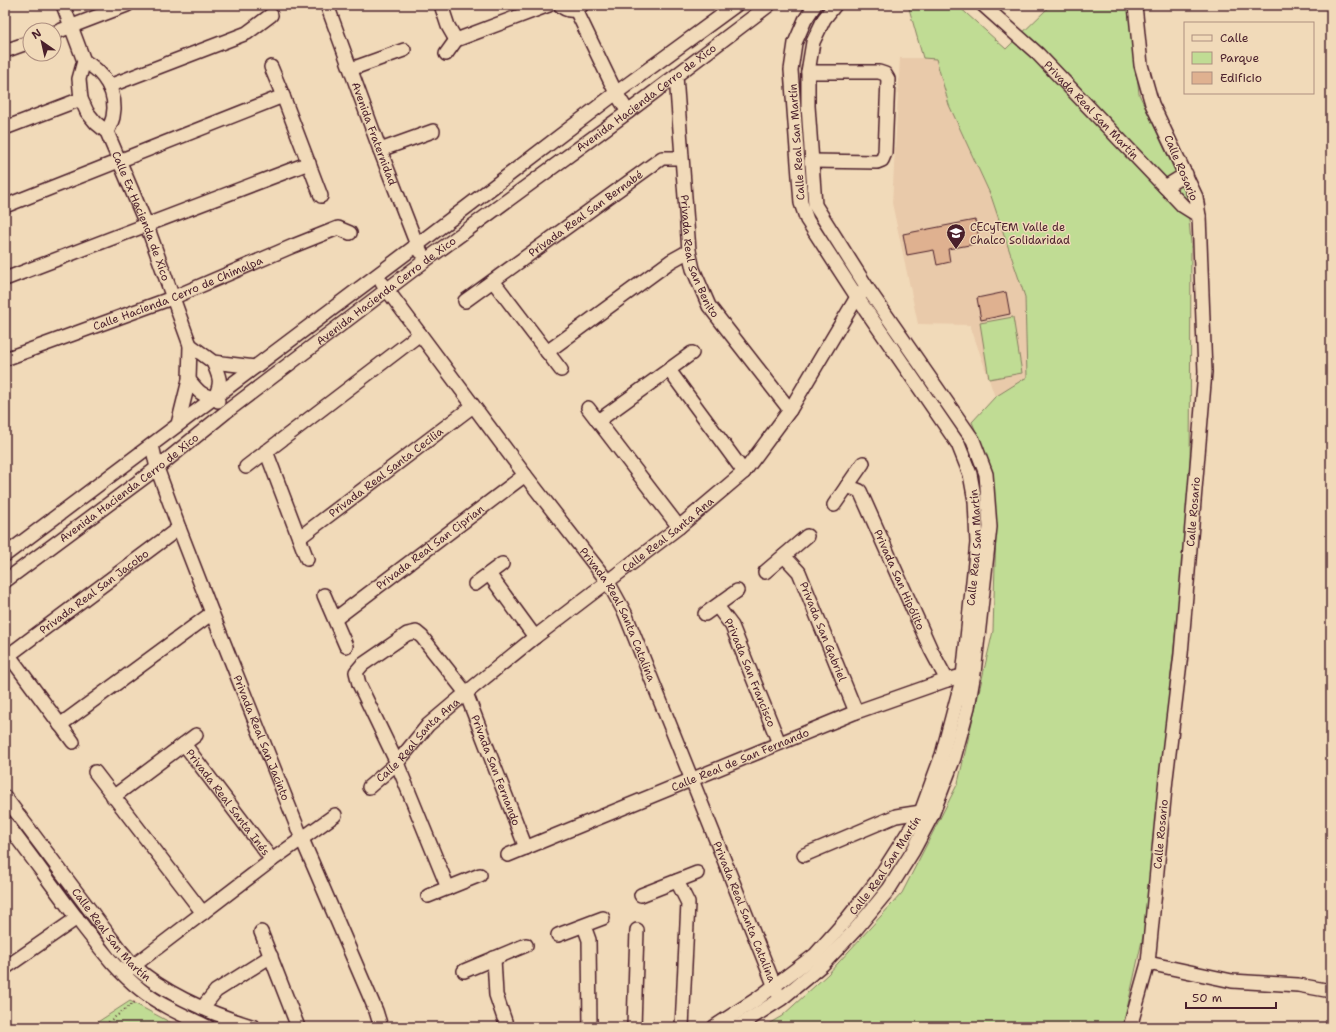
<svg xmlns="http://www.w3.org/2000/svg" width="1336" height="1032" viewBox="0 0 1336 1032" font-family="'Shantell Sans',sans-serif">
<rect width="100%" height="100%" fill="#f1dab9"/>
<filter id="ink" filterUnits="userSpaceOnUse"><feTurbulence type="fractalNoise" baseFrequency=".025" numOctaves="2"/><feDisplacementMap in="SourceGraphic" scale="8" xChannelSelector="R" yChannelSelector="G"/><feConvolveMatrix kernelMatrix="1 2 1 2 8 2 1 2 1" color-interpolation-filters="sRGB"/></filter>
<g filter="url(#ink)">
<polygon fill="#e9caaa" points="900,58 936,58 949,105 991,196 1025,297 1027,377 995,397 970,325 918,324 892,203"/>
<g fill="#c0dc94" stroke="#857e60">
<polygon points="908,5 957,5 1006,49 1051,5 1130,5 1139,94 1187,197 1191,243 1190,492 1145,927 1123,1027 763,1027 782,1016 828,974 902,893 958,783 993,631 996,531 992,472 972,422 995,397 1027,377 1025,297 991,196 949,105 936,59 923,58"/>
<polygon points="1013,317 1022,373 989,379 980,323"/>
<polygon points="130,1001 179,1027 90,1027"/>
</g>
<g fill="#dfb190" stroke="#4a1f2b">
<polygon points="975,220 980,243 948,249 950,262 937,265 934,250 907,255 903,234"/>
<polygon points="1006,292 1010,314 981,320 977,298"/>
</g>
<g fill="none" stroke-linecap="round" stroke-linejoin="round">
<defs>
<g id="minor">
<path id="s1" d="M63 5 84 61 79 79 81 99 87 112 96 123 107 132 147 226 190 345 189 380 178 424"/>
<path id="s2" d="M327 5 380 150 417 245 421 252"/>
<polyline points="441,5 448,26 456,40"/>
<path d="M560 5C567 12 575 12 582 5"/>
<path id="s3" d="M983 5 1038 54 1183 206 1199 216"/>
<polyline points="576,10 616,93 628,112"/>
<polyline points="54,33 127,5"/>
<polyline points="5,51 30,42"/>
<polyline points="446,54 456,40 549,5"/>
<path d="M84 61C104 72 118 93 113 117 112 122 109 127 107 132"/>
<polyline points="271,67 283,96 321,196"/>
<polyline points="351,69 404,50"/>
<polyline points="808,72 879,72 885,74 888,79 885,153 882,160 877,162 811,161"/>
<path id="s4" d="M676 76 689 251 693 269 709 306 790 410"/>
<polyline points="109,86 247,33 271,15"/>
<polyline points="5,128 81,99"/>
<polyline points="380,150 433,131"/>
<polyline points="1165,187 1186,174"/>
<polyline points="5,206 283,96"/>
<polyline points="5,279 309,163"/>
<polyline points="493,281 561,370"/>
<path id="s5" d="M382 283 525 475 608 582 625 613 777 992"/>
<path id="s6" d="M465 301 662 158H681"/>
<polyline points="190,345 213,362 255,367"/>
<polyline points="547,352 671,261 689,251"/>
<path id="s7" d="M5 359 172 298 293 246 338 228 350 233"/>
<path d="M213 362C220 379 222 380 215 398"/>
<polyline points="669,370 744,472"/>
<path d="M189 380C198 391 200 395 215 398L218 401"/>
<polyline points="588,408 679,527"/>
<polyline points="598,421 692,353"/>
<path id="s8" d="M152 445 157 468 179 528 212 613 302 839 376 1011 381 1027"/>
<polyline points="266,451 307,559"/>
<polyline points="246,467 420,334"/>
<path id="s9" d="M847 486 860 491 931 650 947 680"/>
<polyline points="834,505 863,463"/>
<path id="s10" d="M299 538 473 406"/>
<polyline points="5,555 417,245 616,93 736,5"/>
<path id="s11" d="M784 556 799 572 856 712"/>
<polyline points="765,572 807,536"/>
<polyline points="489,574 535,637"/>
<path id="s12" d="M5 581 157 468 226 412 426 260 628 112 769 5"/>
<polyline points="475,584 502,564"/>
<polyline points="324,595 346,646"/>
<path id="s13" d="M717 606 732 626 779 743"/>
<polyline points="705,614 737,591"/>
<path id="s14" d="M335 619 525 475"/>
<polyline points="5,650 73,742"/>
<path id="s15" d="M9 655 179 528"/>
<polyline points="60,725 212,613"/>
<path id="s16" d="M184 744 272 860"/>
<polyline points="95,772 203,913"/>
<path id="s17" d="M369 787 397 763 428 725 466 693 535 637 679 527 744 472 790 410 857 297 863 292"/>
<path id="s18" d="M5 797 120 950C125 955 129 961 134 966 167 996 212 1014 254 1027"/>
<polyline points="113,797 196,735"/>
<path d="M5 822C31 856 56 891 82 925 100 948 118 972 141 990 161 1006 185 1016 208 1027"/>
<path id="s19" d="M508 855 856 712 947 680 969 674"/>
<polyline points="804,855 896,816 921,812"/>
<polyline points="677,881 688,903 682,1027"/>
<path id="s20" d="M448 888 397 763 359 684 356 672 362 665 407 634 416 632 422 637 466 693 526 848"/>
<polyline points="641,895 697,873"/>
<polyline points="428,896 480,875"/>
<polyline points="584,926 589,940 590,1027"/>
<polyline points="261,932 298,1027"/>
<polyline points="558,935 603,918"/>
<polyline points="494,958 496,995 507,1027"/>
<polyline points="1148,963 1232,981 1298,985 1331,991"/>
<polyline points="5,968 77,918"/>
<polyline points="128,970 272,860 335,815"/>
<polyline points="464,971 526,945"/>
<polyline points="202,1008 216,991 271,956"/>
<polyline points="634,1027 637,930"/>
<path id="s21" d="M714 1027 757 999 815 955 847 919 877 881 921 812 942 755 963 676 977 543 975 501 970 474 958 444 857 297 807 220 801 203 791 70 795 43 805 20 815 5"/>
<polyline points="737,1027 781,999 823,964 856,929 889,889 913,851 932,815 954,758 968,707 974,673 990,527 986,474 973,440 868,289 815,205 808,106 808,72 813,42 824,19 835,5"/>
<path id="s22" d="M1130 1027 1148 963 1166 778 1181 654 1205 372 1199 216 1196 197 1152 104 1141 65 1135 5"/>
</g>
</defs>
<use href="#minor" stroke="#4a1f2b" stroke-width="16"/>
<polyline stroke="#4a1f2b" stroke-width="2" stroke-dasharray="1 3" stroke-linecap="butt" points="102,1027 136,1001"/>
<use href="#minor" stroke="#f1dab9" stroke-width="13"/>
</g>
</g>
<defs>
<symbol id="school-pin" viewBox="-11 -11 22 30"><path d="M0 17L-7.5 6A9.5 9.5 0 1 1 7.5 6Z" fill="#4a1f2b" stroke="#f1dab9"/><path d="M0-5L7-2L0 1L-7-2ZM-4 1L0 2.5L4 1V4Q0 6-4 4Z" fill="#fff"/></symbol>
</defs>
<g fill-rule="evenodd">
<use href="#school-pin" x="945" y="222" width="22" height="30"/>
</g>
<g text-anchor="middle" dominant-baseline="central" stroke-width="3" stroke-linejoin="round" paint-order="stroke">
<g font-size="11" fill="#4a1f2b" stroke="#f1dab9">
<text stroke="none"><textPath href="#s12" startOffset="803">Avenida Hacienda Cerro de Xico</textPath></text>
<text stroke="none"><textPath href="#s3" startOffset="151">Privada Real San Martín</textPath></text>
<text stroke="none"><textPath href="#s2" startOffset="137">Avenida Fraternidad</textPath></text>
<text transform="translate(797 142) rotate(-94)">Calle Real San Martín</text>
<text transform="translate(1181 168) rotate(67)">Calle Rosario</text>
<text stroke="none"><textPath href="#s6" startOffset="149">Privada Real San Bernabé</textPath></text>
<text stroke="none"><textPath href="#s1" startOffset="232">Calle Ex Hacienda de Xico</textPath></text>
<text stroke="none"><textPath href="#s4" startOffset="183">Privada Real San Benito</textPath></text>
<text stroke="none"><textPath href="#s12" startOffset="479">Avenida Hacienda Cerro de Xico</textPath></text>
<text stroke="none"><textPath href="#s7" startOffset="185">Calle Hacienda Cerro de Chimalpa</textPath></text>
<text stroke="none"><textPath href="#s10" startOffset="109">Privada Real Santa Cecilia</textPath></text>
<text stroke="none"><textPath href="#s12" startOffset="155">Avenida Hacienda Cerro de Xico</textPath></text>
<text stroke="none"><textPath href="#s22" startOffset="520">Calle Rosario</textPath></text>
<text stroke="none"><textPath href="#s17" startOffset="392">Calle Real Santa Ana</textPath></text>
<text stroke="none"><textPath href="#s14" startOffset="119">Privada Real San Ciprian</textPath></text>
<text stroke="none"><textPath href="#s21" startOffset="574">Calle Real San Martín</textPath></text>
<text stroke="none"><textPath href="#s9" startOffset="111">Privada San Hipólito</textPath></text>
<text stroke="none"><textPath href="#s15" startOffset="106">Privada Real San Jacobo</textPath></text>
<text stroke="none"><textPath href="#s5" startOffset="408">Privada Real Santa Catalina</textPath></text>
<text stroke="none"><textPath href="#s11" startOffset="86">Privada San Gabriel</textPath></text>
<text stroke="none"><textPath href="#s13" startOffset="75">Privada San Francisco</textPath></text>
<text stroke="none"><textPath href="#s8" startOffset="313">Privada Real San Jacinto</textPath></text>
<text stroke="none"><textPath href="#s17" startOffset="68">Calle Real Santa Ana</textPath></text>
<text stroke="none"><textPath href="#s19" startOffset="251">Calle Real de San Fernando</textPath></text>
<text stroke="none"><textPath href="#s20" startOffset="470">Privada San Fernando</textPath></text>
<text stroke="none"><textPath href="#s16" startOffset="73">Privada Real Santa Inés</textPath></text>
<text stroke="none"><textPath href="#s22" startOffset="196">Calle Rosario</textPath></text>
<text stroke="none"><textPath href="#s21" startOffset="238">Calle Real San Martín</textPath></text>
<text stroke="none"><textPath href="#s5" startOffset="732">Privada Real Santa Catalina</textPath></text>
<text stroke="none"><textPath href="#s18" startOffset="174">Calle Real San Martín</textPath></text>
</g>
<g font-size="11" fill="#4a1f2b" stroke="#f1dab9" text-anchor="start">
<text x="970" y="227">CECyTEM Valle de<tspan x="970" dy="13">Chalco Solidaridad</tspan></text>
</g>
</g>
<rect width="1336" height="1032" fill="none" stroke="#f1dab9" stroke-width="20"/>
<rect x="10" y="10" width="1316" height="1012" fill="none" stroke="#4a1f2b" stroke-width="1.5" filter="url(#ink)"/>
<rect x="1184" y="22" width="130" height="72" fill="#f1dab9" stroke="#ae8f80"/>
<rect x="1192" y="35" width="20" height="6" fill="#f1dab9" stroke="#ae8f80"/>
<text x="1220" y="42" font-size="12" fill="#4a1f2b">Calle</text>
<rect x="1192" y="52" width="20" height="12" fill="#c0dc94" stroke="#ae8f80"/>
<text x="1220" y="62" font-size="12" fill="#4a1f2b">Parque</text>
<rect x="1192" y="72" width="20" height="12" fill="#dfb190" stroke="#ae8f80"/>
<text x="1220" y="82" font-size="12" fill="#4a1f2b">Edificio</text>
<g transform="translate(42 42) rotate(326)"><circle r="19" fill="#f1dab9" stroke="#ae8f80"/>
<path d="M0-3L7 15L0 10L-7 15Z" fill="#4a1f2b"/>
<text y="-6" font-size="11" font-weight="bold" text-anchor="middle" fill="#4a1f2b">N</text>
</g>
<path d="M1186 1002v6h90v-6" fill="none" stroke="#4a1f2b" stroke-width="2"/>
<text x="1192" y="1002" font-size="12" fill="#4a1f2b" stroke="#f1dab9" stroke-width="3" paint-order="stroke">50 m</text>
</svg>
